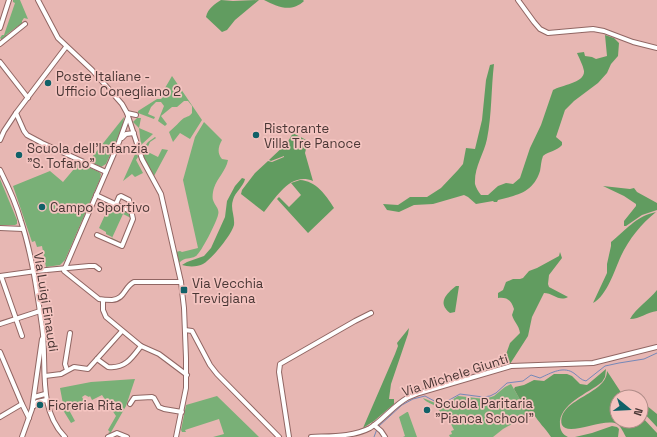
<svg xmlns="http://www.w3.org/2000/svg" width="657" height="437" viewBox="0 0 657 437" font-family="'Space Grotesk',sans-serif">
<rect width="100%" height="100%" fill="#e7b7b3"/>
<g fill="#79b077">
<polygon points="13,0 20,0 28,19 24,18 22,21 22,25 20,27 18,26 6,35 8,37 2,40 0,38 2,35 4,35 15,3 13,2"/>
<path d="M172 76 202 120 190 139 180 133 173 142 169 132C173 129 181 120 184 118 188 116 189 117 192 113V106L188 101H184L177 107H172L161 116 167 124 165 126 158 121 164 106 161 102H156L151 107 148 114 155 117 154 119 138 113V111L157 99H161L166 94 165 88Z"/>
<polygon points="124,117 123,126 106,164 101,167 89,161"/>
<polygon points="137,118 141,118 139,128 153,134 141,145 139,128 133,122"/>
<path d="M204 122 222 140C218 147 217 153 222 159L228 160C226 171 217 178 214 188 213 191 212 197 213 200 215 206 220 209 218 215 217 221 201 253 196 256 189 260 186 256 179 263L176 252 180 251 182 252 198 248 183 180 195 137Z"/>
<polygon points="155,137 156,138 150,142 146,151 158,157 162,149 168,150 154,176 145,161 141,151 148,142"/>
<polygon points="136,152 138,157 136,160 143,173 135,177 132,174 123,181"/>
<polygon points="79,163 99,172 101,174 100,179 65,260 60,265 46,267 42,246 37,247 35,241 32,242 13,186 50,171 63,182"/>
<polygon points="0,179 17,220 17,224 15,225 0,225"/>
<polygon points="110,204 129,212 131,218 123,214 112,238 120,242 120,243 111,239 112,237 106,234 106,232 99,228"/>
<polygon points="135,379 126,406 110,434 108,433 110,432 108,430 116,416 102,395 92,400 90,396 89,397 85,395 82,397 84,401 69,410 75,421 71,423 63,410 64,409 60,388 91,382"/>
<path d="M511 384 526 410 524 417 503 429 493 437H450L449 435 452 434 451 431 454 430 446 414 443 412 441 413C435 402 428 405 423 398L440 405 447 403 458 396 485 399 494 396 505 387Z"/>
<polygon points="217,396 259,437 213,437 224,434 219,419 185,430 186,432 182,432 181,430 186,405"/>
<polygon points="407,412 408,412 417,437 403,437 405,436 399,417"/>
</g>
<g fill="#619c60">
<path d="M221 0 233 1 259 0 235 20 227 30 222 32 206 17C208 8 215 4 221 0Z"/>
<path d="M264 0H303L304 1C291 13 278 7 264 0Z"/>
<path d="M605 35 614 38 619 43 618 56 611 64 607 73 598 83 574 101 565 110 556 137 562 142V145C557 151 549 151 543 156 541 161 541 166 540 171 533 193 517 195 498 200L497 202H494L493 201 476 204 468 197 464 195 433 204 414 205 399 212 387 210 383 204 398 205 410 197H427L441 188 458 170 463 164 466 148 475 149 482 120 486 80 490 65 494 64C491 89 492 114 487 139 484 154 474 167 475 184 476 188 478 191 481 195H488L498 186 506 183 513 184 520 178 530 148 541 125 553 90C561 85 585 83 584 71 583 65 579 58 577 53L584 52 585 56 592 57 596 59 607 56Z"/>
<path d="M293 133 308 141 305 153 313 181C290 172 277 197 264 212L241 194 242 190 255 173 268 161 272 162 284 157V156L271 161 269 160 287 143Z"/>
<path d="M242 178 245 179C244 186 235 192 233 200 230 209 235 216 234 225 232 234 212 259 203 264 198 267 188 267 182 265L187 262 204 256 211 248 225 217 227 201 235 186Z"/>
<path d="M300 180C316 181 326 195 334 208L308 233 277 199 279 197 289 207 301 195 291 183Z"/>
<polygon points="603,186 630,189 634,188 637,192 657,203 657,210 642,215 626,226 624,226 624,221 636,206 636,204 624,196"/>
<path d="M656 212C641 224 629 239 621 256 615 269 607 296 593 303L607 273V264L611 246V242C625 231 636 216 656 212Z"/>
<path d="M560 252 562 258 549 275 548 284 549 287 568 297C559 302 553 293 544 293L532 317 528 336 510 364H506L483 372V368L504 360 510 343 520 333C519 325 514 322 512 315L514 309C511 300 507 297 498 298V293L503 290 506 282 513 279H520L523 278 529 271 537 268 559 256Z"/>
<path d="M456 286H459L455 312 450 313C437 303 446 294 456 286Z"/>
<path d="M657 290V311C647 312 640 319 630 319 636 308 649 300 657 290Z"/>
<polygon points="409,328 408,334 391,384 389,399 394,399 394,404 374,421 363,428 395,354 398,346 397,343"/>
<path d="M606 369 605 377 602 382C589 393 558 404 560 425 560 430 563 435 568 437H551C545 428 539 423 533 413L524 417 525 412 523 405 514 389 515 387 524 385 534 380 544 381 554 374H567L572 376 580 384 587 385Z"/>
<path d="M607 371 624 397H617V421H641V416L657 433V437H626C624 434 621 426 617 424 605 417 568 437 562 425 556 399 607 395 607 371Z"/>
<polygon points="641,401 657,414 657,427 641,410"/>
<polygon points="612,426 617,427 619,429 618,437 575,437 592,433"/>
</g>
<g fill="none" stroke-linecap="round" stroke-linejoin="round">
<g stroke="#7688b8" stroke-width="1">
<path d="M379 426 402 405 413 399 425 396 438 403 442 404 460 394 483 397 490 396 496 393 507 383 523 381 531 375 540 378C551 373 564 365 575 374 579 377 581 380 586 381L605 366 619 363 644 359 657 353"/>
<polyline points="374,437 377,429"/>
</g>
<defs>
<g id="minor">
<polyline points="38,0 58,38 92,70 122,104 127,113 142,159 161,194 181,282 184,308 186,358 186,388 176,437"/>
<polyline points="518,0 534,22 540,29 548,33 593,29 604,31 633,42 657,48"/>
<polyline points="0,28 9,0"/>
<polyline points="0,44 25,24"/>
<polyline points="0,62 28,98"/>
<polyline points="16,113 24,131 27,135 42,143 106,172"/>
<polyline points="127,113 136,115"/>
<polyline points="122,138 126,134 134,133"/>
<polyline points="0,140 4,131 16,113 66,47"/>
<path d="M0 170C8 186 16 203 21 221 32 255 37 291 42 326 48 363 36 407 65 437"/>
<polyline points="96,195 130,211"/>
<polyline points="0,228 23,229"/>
<polyline points="97,235 122,246 133,219 129,200 121,196 119,197 116,204"/>
<polyline points="65,268 119,142 128,117"/>
<path d="M65 268 64 271 99 299C104 300 108 300 112 300 125 299 124 287 134 282H181"/>
<polyline points="0,276 36,271 89,266 95,266 99,269"/>
<polyline points="1,276 22,336"/>
<polyline points="103,300 103,310 106,317 141,346 159,354 187,375"/>
<polyline points="0,324 40,311"/>
<polyline points="185,330 192,331 210,365 217,374 279,437"/>
<polyline points="0,352 22,404 29,418"/>
<path d="M97 359 108 367C125 369 132 358 141 346"/>
<polyline points="67,370 65,364 70,333"/>
<polyline points="45,376 61,374 74,367 88,369 122,331"/>
<polyline points="34,397 45,394"/>
<polyline points="130,404 134,398 152,397 154,398 159,407 164,409 182,412"/>
<polyline points="34,406 37,402 46,400"/>
<polyline points="0,417 22,404"/>
<polyline points="374,425 381,431 385,437"/>
<polyline points="22,437 32,409 42,339"/>
<polyline points="108,437 117,433 127,437"/>
<polyline points="289,437 279,372 280,364 355,321 371,313"/>
<path d="M311 437C330 436 353 437 370 428 383 420 393 406 407 398L419 393 511 366 593 363 657 347"/>
</g>
</defs>
<use href="#minor" stroke="#916663" stroke-width="6"/>
<use href="#minor" stroke="#fff" stroke-width="4"/>
</g>
<g fill="#116168" stroke="#f4c4c0" stroke-width="1.5">
<circle cx="48" cy="83" r="4"/>
<circle cx="256" cy="135" r="4"/>
<circle cx="19" cy="155" r="4"/>
<circle cx="42" cy="207" r="4"/>
<rect x="180" y="286" width="8" height="8" rx="2"/>
<circle cx="40" cy="405" r="4"/>
<circle cx="427" cy="410" r="4"/>
</g>
<g text-anchor="middle" dominant-baseline="central" stroke-width="3.5" stroke-linejoin="round" paint-order="stroke">
<g font-size="13" fill="#4a3735" stroke="#f4c4c0" text-anchor="start">
<text x="56" y="76">Poste Italiane -<tspan x="56" dy="15">Ufficio Conegliano 2</tspan></text>
<text x="264" y="128">Ristorante<tspan x="264" dy="15">Villa Tre Panoce</tspan></text>
<text x="27" y="148">Scuola dell'Infanzia<tspan x="27" dy="15">"S. Tofano"</tspan></text>
<text x="50" y="207">Campo Sportivo</text>
<text x="192" y="283">Via Vecchia<tspan x="192" dy="15">Trevigiana</tspan></text>
<text x="435" y="403">Scuola Paritaria<tspan x="435" dy="15">"Pianca School"</tspan></text>
<text x="48" y="405">Fioreria Rita</text>
</g>
<g font-size="13" fill="#4a3735" stroke="#f4c4c0">
<text transform="translate(46 302) rotate(81)">Via Luigi Einaudi</text>
<text transform="translate(455 375) rotate(-18)">Via Michele Giunti</text>
</g>
</g>
<g transform="translate(629 409) rotate(108)"><circle r="19" fill="#f4c4c0" stroke="#b08c88"/>
<path d="M0-3L7 15L0 10L-7 15Z" fill="#116168"/>
<text y="-6" font-size="11" font-weight="bold" text-anchor="middle" fill="#4a3735">N</text>
</g>
</svg>
